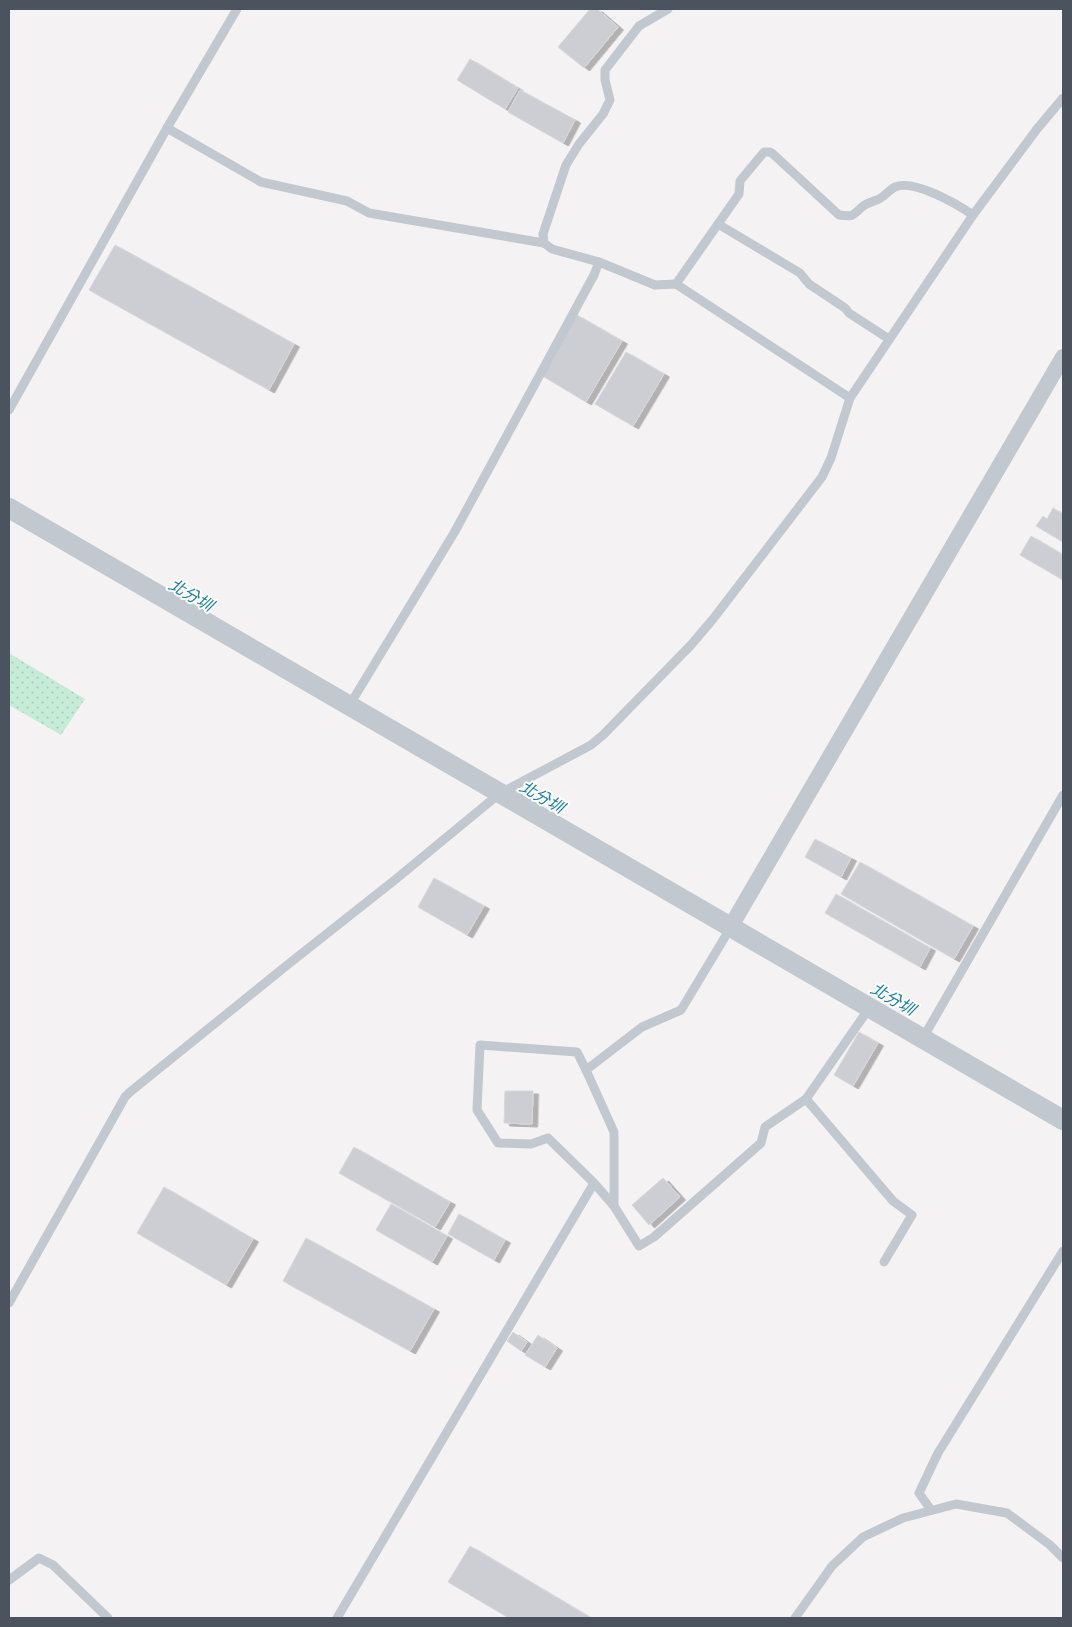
<svg xmlns="http://www.w3.org/2000/svg" width="1072" height="1627" viewBox="0 0 1072 1627" font-family="Karla,'Noto Sans TC',sans-serif">
<defs>
<pattern id="grass-dots" width="8" height="8" patternUnits="userSpaceOnUse" patternTransform="scale(1.25)"><rect width="8" height="8" fill="#c6ecd7"/><path d="M2 2h.1M6 6h.1" fill="none" stroke="#acccbb" stroke-width="1.8" stroke-linecap="round"/></pattern>
<filter id="shadow"><feDropShadow dx="5.5" dy="3" stdDeviation="0" flood-color="#0004"/></filter>
</defs>
<rect width="100%" height="100%" fill="#f4f2f2"/>
<polygon fill="url(#grass-dots)" points="9,653 85,699 61,735 9,705"/>
<g fill="#ccced4" stroke="#d7d8dc" filter="url(#shadow)">
<polygon points="590,9 597,9 618,27 584,68 558,47"/>
<polygon points="470,59 518,88 505,109 457,80"/>
<polygon points="520,90 575,120 563,143 508,112"/>
<polygon points="115,245 294,344 269,390 89,290"/>
<polygon points="577,315 622,341 586,402 541,375"/>
<polygon points="626,352 664,374 633,426 595,404"/>
<polygon points="1053,508 1063,514 1063,542 1036,526 1043,516 1047,519"/>
<polygon points="1031,536 1063,555 1063,580 1020,555"/>
<polygon points="815,839 851,858 841,877 805,857"/>
<polygon points="860,862 973,926 954,959 841,894"/>
<polygon points="434,878 484,906 467,935 418,907"/>
<polygon points="836,894 930,948 920,967 825,913"/>
<polygon points="859,1032 878,1043 853,1086 834,1075"/>
<polygon points="505,1091 533,1091 532,1124 504,1123"/>
<polygon points="354,1147 450,1202 435,1227 339,1173"/>
<polygon points="663,1178 680,1197 649,1225 632,1205"/>
<polygon points="164,1187 253,1239 226,1285 137,1233"/>
<polygon points="391,1204 447,1236 432,1262 376,1230"/>
<polygon points="459,1214 505,1240 494,1260 448,1234"/>
<polygon points="306,1238 434,1309 410,1351 283,1281"/>
<polygon points="513,1332 527,1342 521,1351 507,1341"/>
<polygon points="538,1335 557,1348 545,1367 525,1355"/>
<polygon points="470,1546 591,1618 509,1618 448,1582"/>
</g>
<g fill="none" stroke-linecap="round" stroke-linejoin="round">
<g stroke="#c1c8cf" stroke-width="9">
<polyline points="167,128 261,182 347,201 369,213 544,243"/>
<polyline points="718,224 800,273 809,284 845,308 849,313 889,339"/>
<polyline points="599,262 655,285 676,284 850,398"/>
<path d="M676 284 739 194 740 181 764 152H770L773 154 839 215C854 217 852 216 862 207 866 203 875 201 879 199 885 196 889 190 895 187 914 179 957 204 973 215"/>
<polyline points="9,410 167,128 237,9"/>
<polyline points="349,706 454,533 594,275 599,262 552,249 544,243 543,234 566,165 579,144 603,114 610,100 605,80 605,70 639,26 668,9"/>
<polyline points="923,1038 1063,795"/>
<polyline points="586,1070 614,1132 614,1206 639,1246 654,1237 761,1143 765,1127 806,1099 870,1007"/>
<polyline points="806,1099 893,1201 912,1215 884,1262"/>
<polyline points="594,1183 614,1206"/>
<polyline points="9,1303 125,1097 130,1092 286,966 396,879 499,794 591,745 603,735 691,645 713,619 822,477 831,458 850,398 973,215 1037,129 1063,98"/>
<polyline points="931,1510 919,1493 938,1453 1063,1251"/>
<polyline points="9,1580 39,1558 53,1565 108,1618"/>
<polyline points="337,1618 594,1183 548,1138 531,1144 498,1143 477,1110 480,1045 577,1052 586,1070 642,1027 681,1010 731,927"/>
<polyline points="795,1618 832,1566 863,1537 903,1518 956,1504 1007,1513 1050,1545 1063,1558"/>
</g>
<polyline stroke="#c1c8cf" stroke-width="16" points="731,926 1063,357"/>
<polyline stroke="#c1c8cf" stroke-width="20" points="9,508 1063,1120"/>
</g>
<g text-anchor="middle" dominant-baseline="central" stroke-width="4" stroke-linejoin="round" paint-order="stroke">
<g font-size="16" font-style="italic" fill="#1c7ea0" stroke="#fff">
<text transform="translate(191 595) rotate(30)">北分圳</text>
<text transform="translate(542 797) rotate(30)">北分圳</text>
<text transform="translate(893 999) rotate(30)">北分圳</text>
</g>
</g>
<rect width="1072" height="1627" fill="none" stroke="#4b545e" stroke-width="20"/>
</svg>
